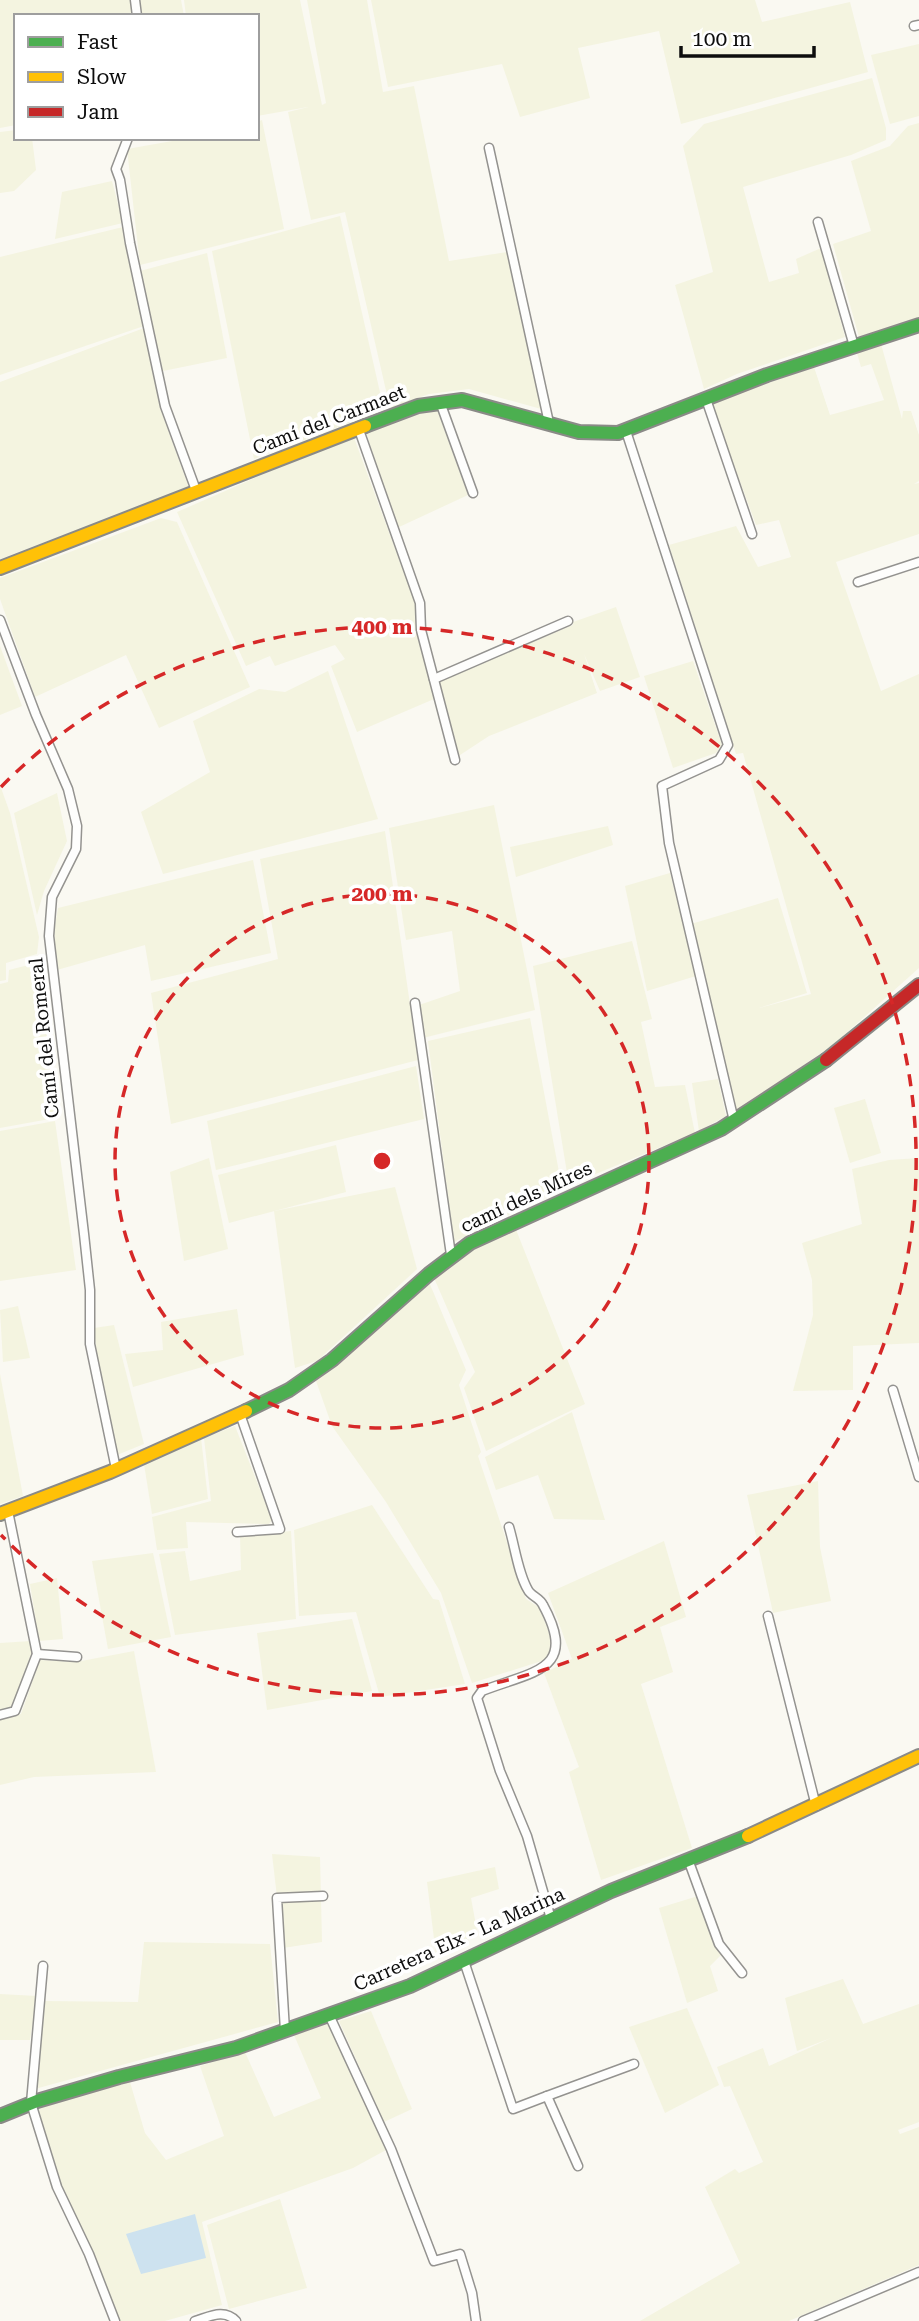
<svg xmlns="http://www.w3.org/2000/svg" width="919" height="2321" viewBox="0 0 919 2321" font-family="'Roboto Serif',serif">
<rect width="100%" height="100%" fill="#faf9f2"/>
<g fill="#f4f4e0">
<polygon points="0,0 131,0 133,16 16,16 16,125 0,128"/>
<polygon points="140,0 181,0 184,16 142,16"/>
<polygon points="184,0 300,0 322,105 326,103 307,0 367,0 383,92 414,86 449,261 507,252 541,409 469,389 429,394 390,408 345,212 311,220 288,112 308,107 257,116 257,16 186,16"/>
<polygon points="371,0 755,0 762,22 850,2 868,72 681,124 659,31 578,48 590,98 520,117 502,64 388,87"/>
<polygon points="919,44 919,116 890,124 871,55"/>
<polygon points="872,78 886,128 886,140 851,155 743,187 769,282 799,273 796,259 821,248 845,337 737,374 704,389 675,285 713,272 683,146 704,124"/>
<polygon points="262,120 284,229 140,265 127,149 189,138 257,138 257,122"/>
<polygon points="919,123 919,319 859,337 833,244 871,231 851,161 890,146 908,126"/>
<polygon points="16,130 16,138 32,138 36,170 14,191 0,193 0,132"/>
<polygon points="112,181 123,223 55,239 62,192"/>
<polygon points="340,216 384,410 254,459 212,251"/>
<polygon points="123,227 144,326 0,375 0,257"/>
<polygon points="207,253 227,358 163,371 140,271"/>
<polygon points="144,328 160,408 189,488 0,559 0,382"/>
<polygon points="881,344 902,419 903,411 911,411 919,435 919,481 914,484 919,483 919,534 836,562 881,691 919,674 919,968 834,1044 736,1112 691,924 778,898 807,993 759,1008 811,994 743,753 736,754 669,545 736,526 758,567 791,557 779,520 756,525 711,403 814,367 830,415 884,400 871,364 861,367 857,353"/>
<polygon points="436,407 468,495 397,528 366,432"/>
<polygon points="353,435 417,608 417,626 434,699 357,732 331,666 345,659 335,645 275,666 270,656 246,666 177,512"/>
<polygon points="161,518 177,522 250,687 159,728 126,655 35,697 0,599 0,578"/>
<polygon points="616,607 640,677 600,691 584,654 597,693 489,736 457,757 436,683 573,625 573,622"/>
<polygon points="0,646 22,706 0,715"/>
<polygon points="693,661 722,745 716,753 673,768 644,676"/>
<polygon points="328,671 378,819 163,874 141,812 210,772 193,721 259,689 285,692"/>
<polygon points="0,785 10,813 39,937 37,954 6,963 6,980 0,981"/>
<polygon points="57,793 67,841 44,891 37,915 14,813"/>
<polygon points="494,805 535,1010 423,1038 419,1005 460,991 452,931 406,940 389,828"/>
<polygon points="608,826 613,845 516,877 510,847"/>
<polygon points="385,831 418,1060 171,1124 151,993 278,959 260,859"/>
<polygon points="253,860 271,953 151,981 145,945 57,970 54,931 58,908"/>
<polygon points="670,873 696,976 647,991 625,886"/>
<polygon points="632,941 652,1019 641,1022 655,1087 685,1085 695,1133 569,1185 533,966"/>
<polygon points="40,962 55,1118 0,1128 0,984 8,982 9,970"/>
<polygon points="530,1018 562,1188 454,1242 428,1041"/>
<polygon points="416,1066 424,1119 216,1170 207,1121"/>
<polygon points="718,1079 726,1116 699,1131 692,1083"/>
<polygon points="865,1099 881,1153 850,1163 834,1108"/>
<polygon points="55,1121 76,1270 0,1281 0,1131"/>
<polygon points="336,1145 346,1192 229,1223 218,1175"/>
<polygon points="209,1158 228,1249 184,1261 170,1172"/>
<polygon points="919,1158 919,1343 853,1346 853,1390 793,1391 813,1315 812,1280 802,1243 862,1224 852,1169 889,1160"/>
<polygon points="395,1187 417,1269 317,1361 295,1368 274,1211"/>
<polygon points="515,1227 585,1404 486,1451 464,1388 475,1372 434,1278 464,1253"/>
<polygon points="429,1282 466,1370 459,1385 481,1452 478,1456 526,1599 540,1608 552,1642 548,1659 472,1683 441,1593 386,1502 332,1426 316,1381"/>
<polygon points="18,1306 30,1358 3,1362 0,1310"/>
<polygon points="237,1309 244,1355 133,1387 125,1354 163,1350 161,1322"/>
<polygon points="114,1325 144,1444 117,1455 100,1382 94,1328"/>
<polygon points="0,1374 23,1496 0,1504"/>
<polygon points="572,1412 605,1520 554,1519 538,1475 496,1490 485,1457"/>
<polygon points="235,1426 272,1520 269,1524 186,1522 188,1548 157,1550 152,1517 211,1501 204,1438"/>
<polygon points="201,1438 208,1499 152,1514 144,1464"/>
<polygon points="818,1481 820,1547 831,1601 773,1613 747,1495"/>
<polygon points="372,1505 433,1599 439,1600 465,1684 380,1697 356,1612 299,1616 294,1530"/>
<polygon points="291,1531 296,1619 175,1635 159,1554 185,1551 190,1581 241,1570 240,1536"/>
<polygon points="664,1541 686,1617 660,1627 673,1672 641,1684 692,1848 601,1880 569,1772 579,1767 544,1673 572,1659 548,1593"/>
<polygon points="153,1553 171,1637 108,1649 92,1561"/>
<polygon points="57,1578 63,1639 39,1641 30,1584"/>
<polygon points="352,1619 372,1691 267,1710 257,1633"/>
<polygon points="31,1641 32,1651 13,1706 0,1710 0,1643"/>
<polygon points="134,1651 156,1772 34,1777 0,1785 0,1719 21,1714 40,1660 76,1662"/>
<polygon points="272,1854 320,1857 322,1942 283,1948"/>
<polygon points="495,1867 499,1889 471,1898 478,1936 436,1955 427,1882"/>
<polygon points="698,1896 718,1951 722,1954 710,1966 718,1991 687,2003 659,1908"/>
<polygon points="144,1942 270,1944 278,2022 35,2089 44,2001 138,2002"/>
<polygon points="843,1979 863,2024 919,2004 919,2122 898,2130 900,2134 919,2127 919,2265 789,2321 640,2321 740,2263 705,2187 735,2169 739,2173 763,2162 730,2086 724,2087 717,2067 763,2048 769,2066 831,2038 797,2051 785,1998"/>
<polygon points="0,1994 37,1996 30,2040 0,2040"/>
<polygon points="687,2008 719,2085 665,2113 629,2027"/>
<polygon points="371,2011 412,2109 384,2122 339,2021"/>
<polygon points="328,2024 386,2150 353,2168 202,2222 222,2305 165,2321 120,2321 62,2186 37,2106 130,2082 145,2133 166,2160 224,2136 200,2066 245,2052 274,2117 321,2098 294,2035"/>
<polygon points="280,2199 307,2288 229,2309 207,2225"/>
</g>
<polygon fill="#cde2ef" points="195,2214 206,2258 141,2274 126,2234"/>
<g fill="none" stroke-linecap="round" stroke-linejoin="round">
<defs>
<g id="street">
<polyline points="135,0 137,16"/>
<polyline points="914,26 919,25"/>
<polyline points="128,138 116,169 120,180 130,243 165,406 197,493"/>
<polyline points="489,148 549,423"/>
<polyline points="818,222 854,346"/>
<polyline points="706,399 752,534"/>
<polyline points="440,402 473,493"/>
<polyline points="358,427 420,603 421,630 455,760"/>
<polyline points="626,431 728,745 719,760 662,786 669,843 734,1121"/>
<polyline points="858,582 919,562"/>
<polyline points="0,620 36,715 68,789 77,826 76,849 52,897 49,936 84,1234 90,1290 90,1344 116,1469"/>
<polyline points="434,679 568,621"/>
<polyline points="415,1003 451,1255"/>
<polyline points="893,1390 919,1477"/>
<path d="M509 1527C515 1547 518 1573 528 1590 531 1596 540 1598 543 1605 579 1671 533 1671 482 1691L477 1698 500 1771 527 1836 551 1919"/>
<polyline points="237,1532 280,1529 240,1414"/>
<polyline points="768,1616 816,1806"/>
<polyline points="37,1654 77,1657"/>
<polyline points="0,1715 15,1711 37,1654 8,1511"/>
<polyline points="689,1862 719,1944 742,1973"/>
<polyline points="464,1961 513,2109 547,2096 578,2166"/>
<polyline points="43,1966 31,2103 57,2187 89,2254 115,2321"/>
<polyline points="330,2017 391,2149 434,2261 460,2254 472,2293 476,2321"/>
<polyline points="285,2031 277,1898 323,1896"/>
<polyline points="547,2096 634,2064"/>
<path d="M195 2321C209 2317 224 2308 236 2321"/>
<polyline points="803,2321 919,2272"/>
</g>
<g id="fast">
<polyline points="365,426 418,406 462,400 579,432 618,433 767,375 919,325"/>
<polyline points="246,1411 289,1390 332,1360 429,1274 470,1243 721,1129 826,1060"/>
<polyline points="0,2116 37,2101 119,2077 236,2048 410,1986 611,1891 748,1836"/>
</g>
<g id="slow">
<polyline points="0,568 365,426"/>
<polyline points="0,1514 110,1472 246,1411"/>
<polyline points="748,1836 919,1756"/>
</g>
<polyline id="jam" points="826,1060 919,985"/>
</defs>
<use href="#street" stroke="#949390" stroke-width="11"/>
<use href="#fast" stroke="#8a8a87" stroke-width="16"/>
<use href="#slow" stroke="#8a8a87" stroke-width="16"/>
<use href="#jam" stroke="#8a8a87" stroke-width="16"/>
<use href="#street" stroke="#fefefd" stroke-width="8"/>
<use href="#fast" stroke="#4caf50" stroke-width="12"/>
<use href="#slow" stroke="#ffc107" stroke-width="12"/>
<use href="#jam" stroke="#c62828" stroke-width="12"/>
</g>
<g fill="none" stroke="#d62828" stroke-width="3.5" stroke-dasharray="12 9">
<circle cx="382" cy="1161" r="267"/>
<path d="M1 787A534 534 0 1 1 1 1535"/>
</g>
<g text-anchor="middle" dominant-baseline="central" stroke-width="7" stroke-linejoin="round" paint-order="stroke">
<g font-size="19" fill="#0d0d0d" stroke="#fff">
<text transform="translate(329 420) rotate(-21)">Camí del Carmaet</text>
<text transform="translate(44 1038) rotate(-96)">Camí del Romeral</text>
<text transform="translate(526 1197) rotate(-25)">camí dels Mires</text>
<text transform="translate(459 1939) rotate(-24)">Carretera Elx - La Marina</text>
</g>
</g>
<circle cx="382" cy="1161" r="10" fill="#d62828" stroke="#fff" stroke-width="3.5"/>
<g font-size="21" text-anchor="middle" font-weight="bold" fill="#d62828" stroke="#fff" stroke-width="7" stroke-linejoin="round" paint-order="stroke">
<text x="382" y="634">400 m</text>
<text x="382" y="901">200 m</text>
</g>
<rect x="14" y="14" width="245" height="126" fill="#ffffff" stroke="#9e9e9e" stroke-width="2"/>
<rect x="28" y="37" width="35" height="10" fill="#4caf50" stroke="#9e9e9e" stroke-width="2"/>
<text x="77" y="49" font-size="21" fill="#0d0d0d">Fast</text>
<rect x="28" y="72" width="35" height="10" fill="#ffc107" stroke="#9e9e9e" stroke-width="2"/>
<text x="77" y="84" font-size="21" fill="#0d0d0d">Slow</text>
<rect x="28" y="107" width="35" height="10" fill="#c62828" stroke="#9e9e9e" stroke-width="2"/>
<text x="77" y="119" font-size="21" fill="#0d0d0d">Jam</text>
<path d="M681 46v10h133v-10" fill="none" stroke="#0d0d0d" stroke-width="3.5"/>
<text x="692" y="46" font-size="21" fill="#0d0d0d" stroke="#ffffff" stroke-width="5" paint-order="stroke">100 m</text>
</svg>
